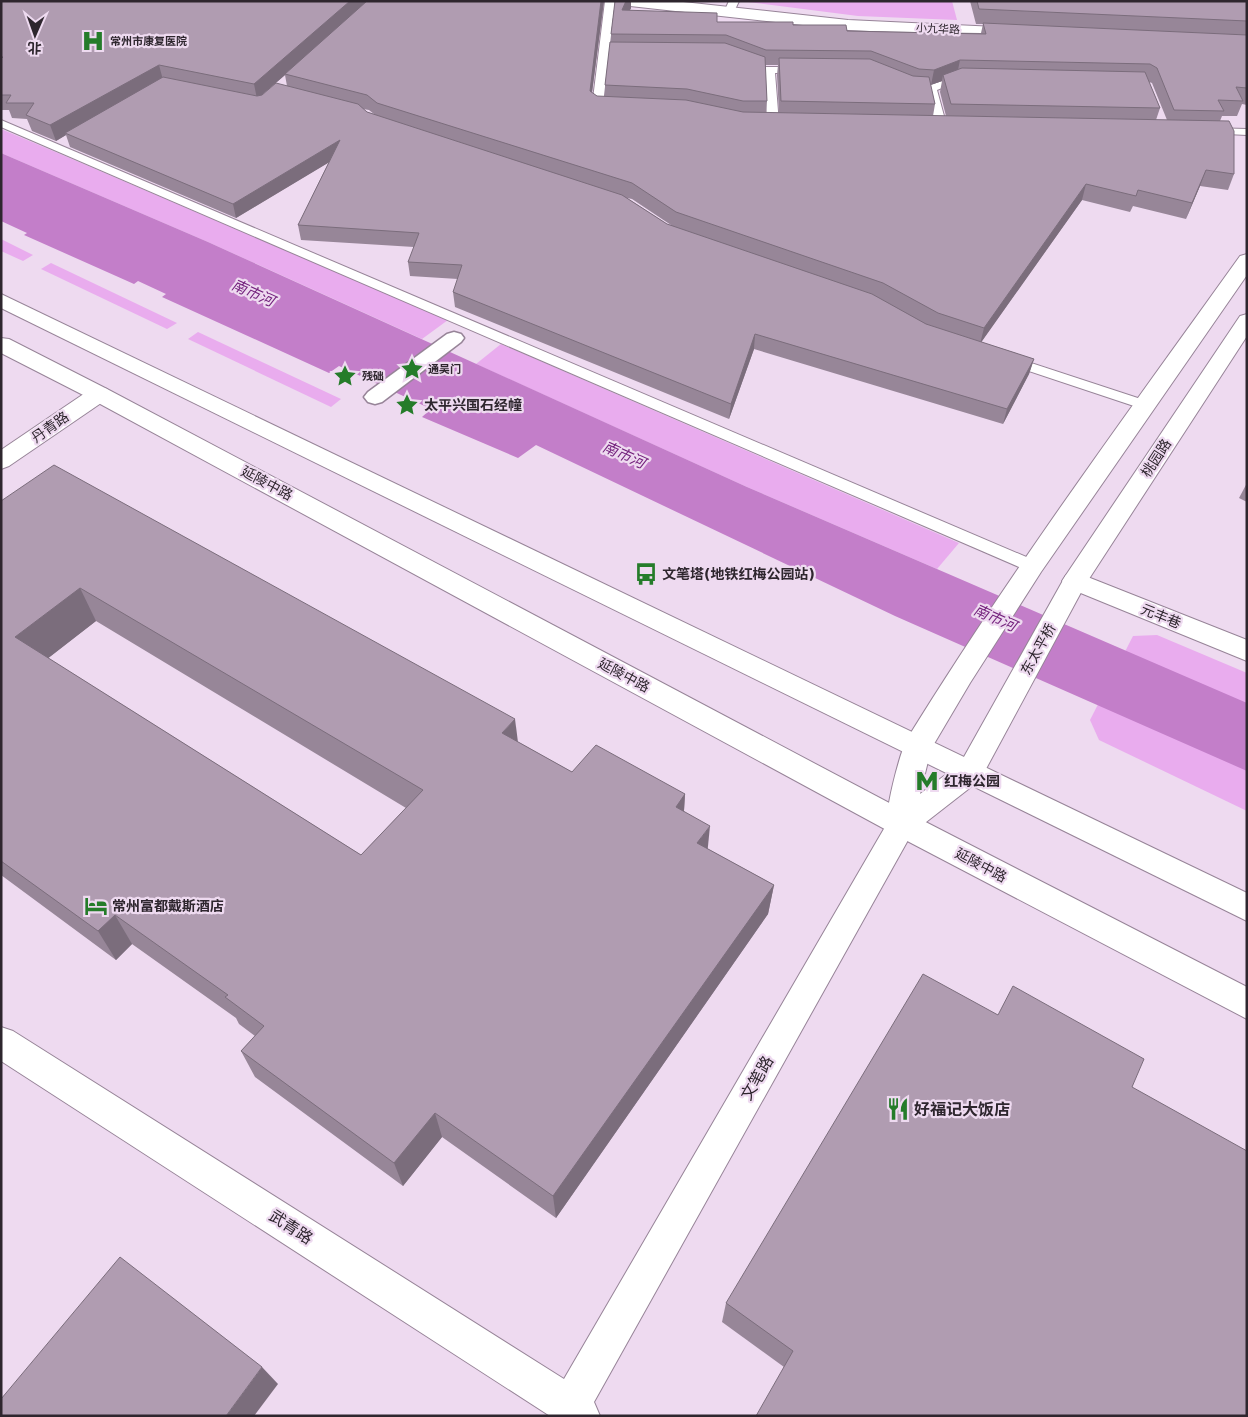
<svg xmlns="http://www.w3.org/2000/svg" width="1248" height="1417" viewBox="0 0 1248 1417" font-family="'DejaVu Sans','Noto Sans SC',sans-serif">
<rect width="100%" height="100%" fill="#eedaf0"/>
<g fill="#e9acee">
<polygon points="740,1 952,1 957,20 858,16"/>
<polygon points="1,129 58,153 448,320 422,339 208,242 1,153"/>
<polygon points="1,239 33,255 23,261 1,251"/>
<polygon points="51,263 177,323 167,329 41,269"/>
<polygon points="198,332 341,399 331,407 188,339"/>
<polygon points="501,344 959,543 937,569 747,487 476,364"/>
<polygon points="1157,635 1247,673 1247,811 1099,740 1090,720 1133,636"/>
</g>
<polygon fill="#c37ec9" points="1,153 208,242 747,487 1247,703 1247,771 895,616 536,445 518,458 422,417 431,409 339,366 329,373 162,297 166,294 138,281 134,284 24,235 27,233 1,221"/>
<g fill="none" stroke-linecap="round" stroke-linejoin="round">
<defs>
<g id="service">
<path d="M605 1H615L603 104 614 105 615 107C610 112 597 112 592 107Z"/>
<polygon points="729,1 739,1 733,14 729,15 724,12"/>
<polygon points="743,59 764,67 800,67 805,70 800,73 775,73 779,124 777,126 769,126 767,124 765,73 739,64 738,62"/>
<path d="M955 77H962L967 80 966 82 952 84 937 90 947 127 945 129H937L927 93H916L903 87 908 84C928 89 936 82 955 77Z"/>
<polygon points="1,120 1038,562 1040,566 1038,570 1032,572 1026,570 1,127"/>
<polygon points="1210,128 1247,129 1247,135 1206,133 1204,131"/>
<polygon points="1010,356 1150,402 1152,405 1150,408 1140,408 1005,363 1003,360"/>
</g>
<polygon id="pedestrian" points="454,332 461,334 464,338 461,342 382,402 375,404 368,402 364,397 368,392 447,334"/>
<g id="minor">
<polygon points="622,1 674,1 848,20 1018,28 1024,30 1026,33 1024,36 1018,38 848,30 630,6 625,4"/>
<polygon points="99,387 107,389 110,394 107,399 9,466 1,469 1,450 91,389"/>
<polygon points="1075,572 1247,640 1247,661 1066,587 1062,581 1066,575"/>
</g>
<polygon id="tertiary" points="902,812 912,815 917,824 912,833 594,1402 600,1416 550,1416 1,1061 1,1027 13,1031 564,1379 892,815"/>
<path id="secondary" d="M1247 254V275L1041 572 970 683 931 749 920 794 960 764 1066 575 1240 316 1247 314V336L1085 585 980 780 912 833 902 836 892 833C890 830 889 828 888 825 884 812 900 753 907 739 1010 572 1126 415 1240 256Z"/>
<g id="primary">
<polygon points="1,294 1247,893 1247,921 1,308"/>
<polygon points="1,338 9,339 107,389 912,815 1247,987 1247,1019 892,833 91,399 1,353"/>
</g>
</defs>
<use href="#service" stroke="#978498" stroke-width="2"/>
<use href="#pedestrian" stroke="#978498" stroke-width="3"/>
<use href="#minor" stroke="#978498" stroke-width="2"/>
<use href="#tertiary" stroke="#978498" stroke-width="2"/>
<use href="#secondary" stroke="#978498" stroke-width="2"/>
<use href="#primary" stroke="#978498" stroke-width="2"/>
<use href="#service" fill="#fff" fill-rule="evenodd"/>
<use href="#pedestrian" fill="#fff" fill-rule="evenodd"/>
<use href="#minor" fill="#fff" fill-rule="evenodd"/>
<use href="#tertiary" fill="#fff" fill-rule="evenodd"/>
<use href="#secondary" fill="#fff" fill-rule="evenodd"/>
<use href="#primary" fill="#fff" fill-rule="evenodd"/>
</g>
<g fill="#978698" fill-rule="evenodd">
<path d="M1 1H604L592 93 597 96 605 97V85L611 42V34L615 1H631V8L630 10 717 22 793 25 847 31 981 33 983 24H976L970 1H1247V105L1242 104 1237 116H1222L1220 121 1234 174 1228 190 1200 186 1186 219 1133 206 1130 212 1082 200 981 342 1034 359 1029 374 1003 424 754 349 729 419 455 307 453 292 458 279 410 276 408 262 414 247 301 240 298 225 329 162 236 218 70 147 66 135 56 141 32 131 27 119 12 118 9 110H1ZM765 65H778L777 75 779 113H766L767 101ZM285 75 287 86 263 94ZM942 81 940 92 946 116H933L935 104 930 85ZM1149 82 1152 83 1167 120H1156L1160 108ZM363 109 369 110 374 114 367 112ZM627 198 632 199 671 225 667 224Z"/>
<polygon points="1247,483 1247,502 1239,498"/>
<path d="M1 501 518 742 572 772 685 794 684 811 708 849 774 885 768 914 556 1218 442 1137 403 1186 255 1077 241 1051 255 1036 239 1024 236 1018 132 944 116 960 1 875ZM96 621 406 808 361 855 48 658Z"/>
<polygon points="998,1015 1144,1059 784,1367 722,1322 726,1303"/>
</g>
<g fill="#7b6d7c">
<polygon points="350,1 369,1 285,74 285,75 257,99 254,84"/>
<polygon points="601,1 604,1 590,107 590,91"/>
<polygon points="626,1 631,1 631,8 622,25 622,10"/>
<polygon points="960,60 957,75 943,75 942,81 931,85 934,70"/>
<polygon points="159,65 163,80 65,133 66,135 56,141 50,125"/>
<polygon points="340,140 343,154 236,218 233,204"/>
<polygon points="1206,170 1200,186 1186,219 1192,203"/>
<polygon points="1086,184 1082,200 980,344 984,328"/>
<polygon points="755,334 754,349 729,419 731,404"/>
<polygon points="1034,359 1029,374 1003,424 1007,409"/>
<polygon points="80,588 96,621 33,670 15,637"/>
<polygon points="515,719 519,750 502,733"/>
<polygon points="685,794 683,825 676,807"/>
<polygon points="710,826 707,856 697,843"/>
<polygon points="774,885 768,914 556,1218 553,1196"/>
<polygon points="115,915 132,944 116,960 98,931"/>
<polygon points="435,1113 442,1137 403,1186 394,1163"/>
<polygon points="262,1367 278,1384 254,1416 226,1416"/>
</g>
<g fill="#b09cb1" stroke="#7b6d7c" fill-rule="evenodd">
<polygon points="1,1 350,1 254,84 159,65 50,125 26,115 34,103 6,103 11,95 1,95 1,59 3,57 1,57"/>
<polygon points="367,1 601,1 590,91 597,96 686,100 743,112 1229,121 1234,131 1234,174 1206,170 1192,203 1138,190 1136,196 1086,184 984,328 938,313 883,283 676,212 632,183 377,103 367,95 285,74"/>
<polygon points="615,1 626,1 622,10 717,13 717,22 793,22 793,25 846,25 847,31 986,34 983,23 1247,35 1247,88 1236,87 1243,101 1218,100 1224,111 1174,110 1157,68 1150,64 960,60 934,70 919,69 871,51 766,50 726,35 611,34"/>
<polygon points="977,1 1247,1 1247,21 979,9"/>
<polygon points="610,42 725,43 765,57 767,101 743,101 687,89 605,85"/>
<polygon points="779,58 870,59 913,76 929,77 935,104 781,101"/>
<polygon points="962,68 1145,72 1160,108 951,104 943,75"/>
<polygon points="163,77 257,96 262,95 276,83 358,104 367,112 622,195 667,224 872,294 926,324 1034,359 1007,409 755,334 731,404 453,292 462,265 408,262 419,233 298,225 340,140 233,204 65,133"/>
<path d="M54 465 515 719 502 733 572 772 596 745 685 794 676 807 710 826 697 843 774 885 553 1196 435 1113 394 1163 241 1051 264 1026 225 997 228 995 115 915 98 931 1 861V501ZM80 588 423 790 361 855 15 637Z"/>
<polygon points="923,974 998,1015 1013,986 1144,1059 1132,1087 1247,1151 1247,1416 756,1416 793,1351 726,1303"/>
<polygon points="120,1257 262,1367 226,1416 1,1416 1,1399"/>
</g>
<defs>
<symbol id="hospital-bare" viewBox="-9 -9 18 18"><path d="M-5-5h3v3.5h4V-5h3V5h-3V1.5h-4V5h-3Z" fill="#257c2a" stroke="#eedaf0" stroke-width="2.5" paint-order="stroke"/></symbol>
<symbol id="sight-bare" viewBox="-9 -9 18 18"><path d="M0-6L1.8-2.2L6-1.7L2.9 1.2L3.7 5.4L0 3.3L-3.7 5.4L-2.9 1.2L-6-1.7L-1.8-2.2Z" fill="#257c2a" stroke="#eedaf0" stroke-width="2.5" paint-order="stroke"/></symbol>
<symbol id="bus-bare" viewBox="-9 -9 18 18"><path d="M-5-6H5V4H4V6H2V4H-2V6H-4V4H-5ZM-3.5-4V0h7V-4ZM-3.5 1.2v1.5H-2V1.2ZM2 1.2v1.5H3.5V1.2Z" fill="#257c2a" stroke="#eedaf0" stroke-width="2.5" paint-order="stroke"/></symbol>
<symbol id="metro-bare" viewBox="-9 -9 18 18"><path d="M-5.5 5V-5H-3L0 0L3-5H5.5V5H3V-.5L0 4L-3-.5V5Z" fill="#257c2a" stroke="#eedaf0" stroke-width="2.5" paint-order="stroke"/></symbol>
<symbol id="hotel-bare" viewBox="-9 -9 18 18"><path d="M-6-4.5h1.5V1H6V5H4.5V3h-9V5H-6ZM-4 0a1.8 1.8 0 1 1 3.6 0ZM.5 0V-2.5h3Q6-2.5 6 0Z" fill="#257c2a" stroke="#eedaf0" stroke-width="2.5" paint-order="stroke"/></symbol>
<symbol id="restaurant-bare" viewBox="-9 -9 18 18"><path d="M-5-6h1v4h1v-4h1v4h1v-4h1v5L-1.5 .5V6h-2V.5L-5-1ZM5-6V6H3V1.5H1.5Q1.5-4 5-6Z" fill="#257c2a" stroke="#eedaf0" stroke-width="2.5" paint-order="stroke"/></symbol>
</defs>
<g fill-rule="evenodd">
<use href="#hospital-bare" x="77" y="25" width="32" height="32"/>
<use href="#sight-bare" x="396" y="353" width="32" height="32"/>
<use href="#sight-bare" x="329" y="360" width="32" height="32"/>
<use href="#sight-bare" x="391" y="389" width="32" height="32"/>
<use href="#bus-bare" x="630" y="558" width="32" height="32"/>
<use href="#metro-bare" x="911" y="765" width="32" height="32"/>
<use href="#hotel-bare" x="80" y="890" width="32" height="32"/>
<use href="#restaurant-bare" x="882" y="1093" width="32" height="32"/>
</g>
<g text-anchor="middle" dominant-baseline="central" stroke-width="4.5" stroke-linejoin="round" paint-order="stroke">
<g font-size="11" fill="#2e262e" stroke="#eedaf0">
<text transform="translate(938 29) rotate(3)">小九华路</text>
</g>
<g font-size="11" font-weight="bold" fill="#2e262e" stroke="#eedaf0" text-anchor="start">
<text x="110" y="41">常州市康复医院</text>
<text x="428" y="369">通吴门</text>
<text x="362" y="376">残础</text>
</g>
<g font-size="14" font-weight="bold" fill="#2e262e" stroke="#eedaf0" text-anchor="start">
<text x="424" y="405">太平兴国石经幢</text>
<text x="662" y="574">文笔塔(地铁红梅公园站)</text>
<text x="944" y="781">红梅公园</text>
<text x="112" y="906">常州富都戴斯酒店</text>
</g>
<g font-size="14" fill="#2e262e" stroke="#eedaf0">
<text transform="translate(50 427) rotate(-35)">丹青路</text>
<text transform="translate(1156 458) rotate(-57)">桃园路</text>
<text transform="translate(267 483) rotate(28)">延陵中路</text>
<text transform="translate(1161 616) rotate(22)">元丰巷</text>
<text transform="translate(1038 649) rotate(-61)">东太平桥</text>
<text transform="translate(624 675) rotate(28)">延陵中路</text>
<text transform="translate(981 865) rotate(28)">延陵中路</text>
</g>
<g font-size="15" font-style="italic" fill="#74227d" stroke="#eedaf0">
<text transform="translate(253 293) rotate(24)">南市河</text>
<text transform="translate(624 455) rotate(24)">南市河</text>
<text transform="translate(995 618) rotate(24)">南市河</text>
</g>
<g font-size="16" fill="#2e262e" stroke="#eedaf0">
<text transform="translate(757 1078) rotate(-60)">文笔路</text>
<text transform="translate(291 1227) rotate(33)">武青路</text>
</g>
<g font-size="16" font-weight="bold" fill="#2e262e" stroke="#eedaf0" text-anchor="start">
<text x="914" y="1109">好福记大饭店</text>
</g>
</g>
<rect width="1248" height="1417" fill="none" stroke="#2e262e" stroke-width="5"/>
<g transform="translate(35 35) rotate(182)" stroke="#eedaf0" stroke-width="4" paint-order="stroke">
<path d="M0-4L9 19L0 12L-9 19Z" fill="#2e262e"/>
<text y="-8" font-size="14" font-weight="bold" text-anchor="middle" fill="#2e262e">北</text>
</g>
</svg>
